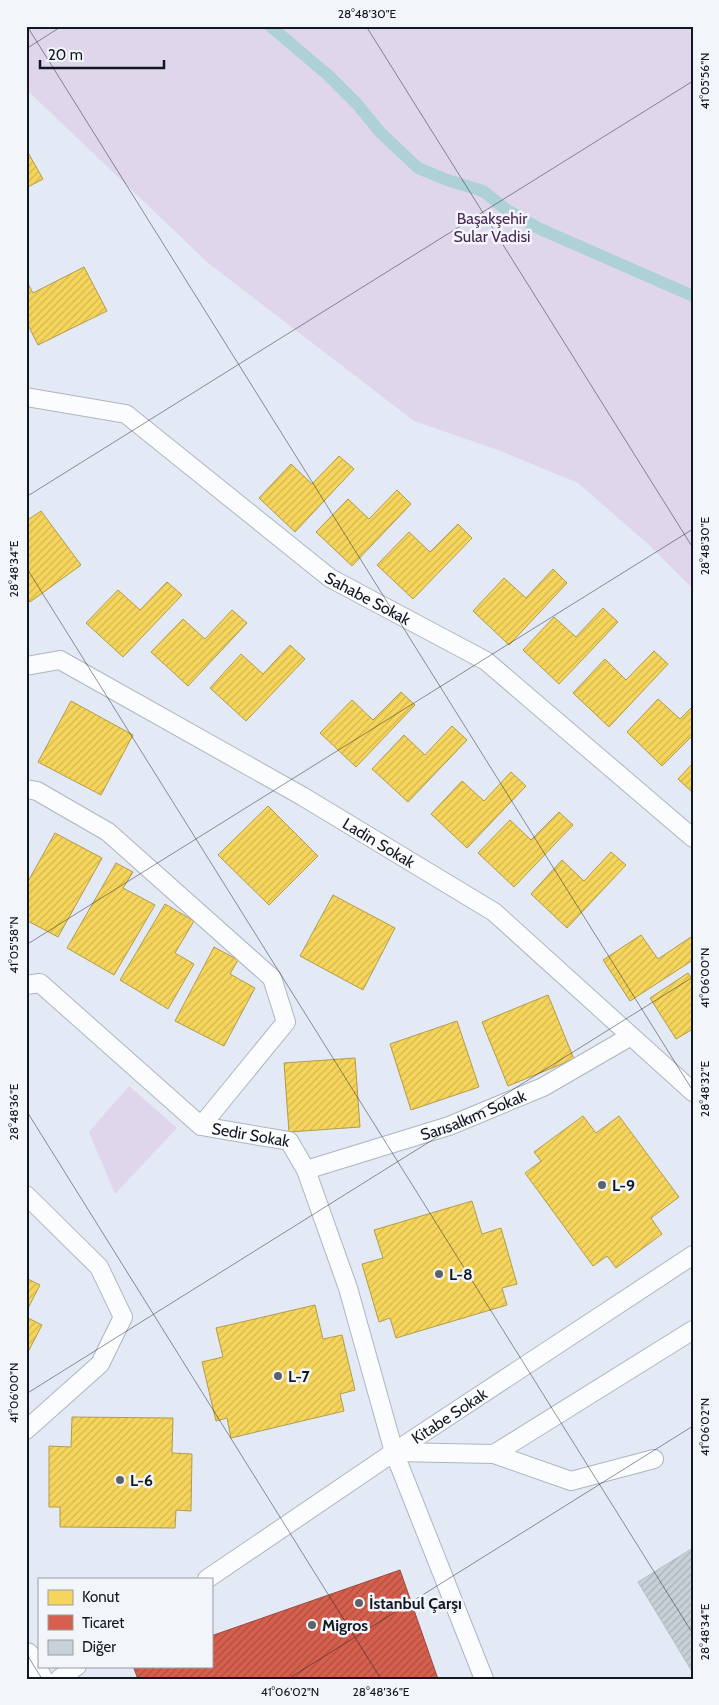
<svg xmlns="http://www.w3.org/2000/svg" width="719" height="1705" viewBox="0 0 719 1705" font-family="Cabin,sans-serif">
<defs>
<pattern id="homes-hatch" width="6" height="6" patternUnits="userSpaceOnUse" patternTransform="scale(1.25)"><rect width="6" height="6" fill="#f6d55c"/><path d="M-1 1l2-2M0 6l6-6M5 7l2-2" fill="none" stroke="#d2b650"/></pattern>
<pattern id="shops-hatch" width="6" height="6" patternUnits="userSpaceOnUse" patternTransform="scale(1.25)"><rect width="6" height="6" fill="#d6604d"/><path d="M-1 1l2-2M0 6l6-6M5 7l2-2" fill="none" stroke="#ac4e40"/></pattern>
<pattern id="building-hatch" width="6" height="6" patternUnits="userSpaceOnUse" patternTransform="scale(1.25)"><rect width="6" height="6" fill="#c8d0d8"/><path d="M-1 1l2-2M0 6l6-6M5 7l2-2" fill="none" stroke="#abb2b9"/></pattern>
</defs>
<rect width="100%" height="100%" fill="#e3eaf5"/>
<g fill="#dfd6eb">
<polygon points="26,26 693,26 693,589 649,545 578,483 498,450 414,421 208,263 26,89"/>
<polygon points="129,1086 177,1128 115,1194 89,1132"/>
</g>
<g fill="url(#homes-hatch)" stroke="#b29c4a">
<polygon points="26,149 43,179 26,188"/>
<polygon points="84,267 107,311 38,345 26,321 26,280 33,293"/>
<polygon points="339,456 354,469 295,532 259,498 291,464 312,484"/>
<polygon points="397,490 411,504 352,566 316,532 348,499 369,519"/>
<polygon points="41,511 81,565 30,602 26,596 26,521"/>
<polygon points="458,524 472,538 413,599 377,565 409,532 430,552"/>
<polygon points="553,569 567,583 509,645 473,611 504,578 526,598"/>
<polygon points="167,582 182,595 123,657 86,623 118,590 140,610"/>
<polygon points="603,608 618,622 559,684 523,650 554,617 576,637"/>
<polygon points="232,610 247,623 188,686 151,652 183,619 205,639"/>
<polygon points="290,645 305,659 246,721 210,688 241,654 263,674"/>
<polygon points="654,651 668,664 609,727 573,693 605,659 626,680"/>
<polygon points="401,692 415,705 356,767 320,733 352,700 373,720"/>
<polygon points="658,699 680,719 693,706 693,735 662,766 627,732"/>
<polygon points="71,701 133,735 101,795 38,762"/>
<polygon points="452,726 467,740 408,802 372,769 404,735 425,755"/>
<polygon points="693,763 693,793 678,779"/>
<polygon points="511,772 526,786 467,848 431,814 462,781 484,801"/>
<polygon points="268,806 318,856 269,905 218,855"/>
<polygon points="559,812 573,825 514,887 478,853 510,820 531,840"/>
<polygon points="55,833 102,858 58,937 26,920 26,885"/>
<polygon points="611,852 626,865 567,928 531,894 562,860 584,881"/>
<polygon points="116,863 133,872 123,888 155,905 114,975 67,948"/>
<polygon points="333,895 395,928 363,990 300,956"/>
<polygon points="165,904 194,921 175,953 194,964 168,1009 120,980"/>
<polygon points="641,935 658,959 691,937 693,940 693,960 630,1001 603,960"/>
<polygon points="214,947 238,960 230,974 255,988 224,1046 175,1021"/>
<polygon points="688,973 693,980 693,1029 676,1039 650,998"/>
<polygon points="548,995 574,1059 508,1086 482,1022"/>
<polygon points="457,1021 479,1087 411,1110 390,1044"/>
<polygon points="355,1058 360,1127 289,1132 284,1063"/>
<polygon points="583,1116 596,1133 619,1116 679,1197 651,1218 662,1234 616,1268 607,1256 593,1266 525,1173 541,1161 534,1152"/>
<polygon points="472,1201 482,1234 501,1228 517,1284 502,1288 507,1305 396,1338 390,1318 379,1322 362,1264 383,1258 374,1230"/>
<polygon points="26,1278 40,1285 26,1312"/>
<polygon points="315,1305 323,1339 342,1335 355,1390 340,1394 344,1411 231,1438 227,1418 216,1421 202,1362 223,1357 216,1328"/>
<polygon points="26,1317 42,1325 26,1356"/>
<polygon points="72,1417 173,1418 172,1453 192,1454 191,1511 176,1510 175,1528 60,1527 60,1507 49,1507 49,1446 71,1447"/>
</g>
<polygon fill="url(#shops-hatch)" stroke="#9b4a40" points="400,1570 438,1679 138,1679 133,1666 211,1666 211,1636"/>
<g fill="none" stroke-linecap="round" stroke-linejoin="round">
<polyline stroke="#add1d5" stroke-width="12" points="270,26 328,75 357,104 380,132 418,168 447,180 483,191 507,210 538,228 693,296"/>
</g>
<polygon fill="url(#building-hatch)" stroke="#b5bdc5" points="693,1548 693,1673 638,1582"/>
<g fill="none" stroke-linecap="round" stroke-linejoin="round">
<defs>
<g id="lane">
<path id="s1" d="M26 397 126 414 330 578 486 661 693 838"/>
<path id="s2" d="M26 666 60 660 302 796 494 912 693 1092"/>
<polyline points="26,789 37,791 108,832 272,978 286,1022 201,1126"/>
<path id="s3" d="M26 985 40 983 201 1126 289 1141 306 1170 348 1288 394 1452 484 1679"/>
<path id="s4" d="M306 1170 449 1126 543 1087 631 1036"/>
<polyline points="26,1195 99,1267 123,1317 100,1364 26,1430"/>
<polyline points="394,1452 494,1454 693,1330"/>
<polyline points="494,1454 571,1481 654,1459"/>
<path id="s5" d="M207 1579 394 1452 693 1255"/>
<polyline points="59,1679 77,1666"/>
</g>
<polyline id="secondary" points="26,1657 38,1679"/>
</defs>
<use href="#lane" stroke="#aeb5be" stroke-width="20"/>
<use href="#secondary" stroke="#aeb5be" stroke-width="30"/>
<use href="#lane" stroke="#fbfcfe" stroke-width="18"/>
<use href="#secondary" stroke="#fbfcfe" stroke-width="28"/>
</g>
<path fill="none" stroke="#121820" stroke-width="1" stroke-opacity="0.45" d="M27 26 693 1091M366 26 693 548M26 49 62 26M26 497 693 81M26 567 693 1634M26 945 693 529M26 1110 381 1679M26 1394 693 977M26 1653 42 1679M288 1679 693 1426"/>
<g fill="#5b626b" stroke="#f2f6fb" stroke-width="2">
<circle cx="602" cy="1185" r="5"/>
<circle cx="439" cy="1274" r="5"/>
<circle cx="278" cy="1376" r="5"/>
<circle cx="120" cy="1480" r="5"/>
<circle cx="359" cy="1603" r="5"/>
<circle cx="312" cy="1625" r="5"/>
</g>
<g text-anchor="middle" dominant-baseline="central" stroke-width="5" stroke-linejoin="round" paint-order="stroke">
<g font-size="16" fill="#4a2a54" stroke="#f2f6fb">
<text x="492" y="218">Başakşehir<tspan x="492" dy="18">Sular Vadisi</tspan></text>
</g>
<g font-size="16" fill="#121820" stroke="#f2f6fb">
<text stroke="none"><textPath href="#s1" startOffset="406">Sahabe Sokak</textPath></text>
<text stroke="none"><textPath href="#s2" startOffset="402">Ladin Sokak</textPath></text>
<text stroke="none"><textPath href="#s4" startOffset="176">Sarısalkım Sokak</textPath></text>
<text stroke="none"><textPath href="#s3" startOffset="280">Sedir Sokak</textPath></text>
<text stroke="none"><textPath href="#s5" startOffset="292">Kitabe Sokak</textPath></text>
</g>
<g font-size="16" font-weight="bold" fill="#121820" stroke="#f2f6fb" text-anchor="start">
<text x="612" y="1185">L-9</text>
<text x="449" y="1274">L-8</text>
<text x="288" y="1376">L-7</text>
<text x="130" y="1480">L-6</text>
<text x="369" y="1603">İstanbul Çarşı</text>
<text x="322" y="1625">Migros</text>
</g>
</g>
<rect width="719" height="1705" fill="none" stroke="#f2f6fb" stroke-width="55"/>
<rect x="38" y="1578" width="175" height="90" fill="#f2f6fb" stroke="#989da3"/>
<rect x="48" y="1590" width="25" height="15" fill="#f6d55c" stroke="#989da3"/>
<text x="82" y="1602" font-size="15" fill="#121820">Konut</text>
<rect x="48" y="1615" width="25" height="15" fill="#d6604d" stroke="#989da3"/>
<text x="82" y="1628" font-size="15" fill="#121820">Ticaret</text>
<rect x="48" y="1640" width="25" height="15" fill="#c8d0d8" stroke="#989da3"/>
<text x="82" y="1652" font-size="15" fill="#121820">Diğer</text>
<path d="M40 60v8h124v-8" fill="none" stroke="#121820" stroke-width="2.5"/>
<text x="48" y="60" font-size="15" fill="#121820" stroke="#f2f6fb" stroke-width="4" paint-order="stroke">20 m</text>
<rect x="28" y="28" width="664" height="1650" fill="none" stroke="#121820" stroke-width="2"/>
<g font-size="12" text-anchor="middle" fill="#121820">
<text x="367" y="18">28°48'30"E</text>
<text transform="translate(705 81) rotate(-90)" y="4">41°05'56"N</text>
<text transform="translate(705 546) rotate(-90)" y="4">28°48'30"E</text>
<text transform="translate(14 569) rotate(-90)" y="4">28°48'34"E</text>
<text transform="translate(14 945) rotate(-90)" y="4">41°05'58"N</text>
<text transform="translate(705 978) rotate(-90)" y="4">41°06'00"N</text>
<text transform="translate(705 1089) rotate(-90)" y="4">28°48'32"E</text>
<text transform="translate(14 1112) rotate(-90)" y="4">28°48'36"E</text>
<text transform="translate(14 1393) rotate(-90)" y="4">41°06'00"N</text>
<text transform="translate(705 1427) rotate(-90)" y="4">41°06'02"N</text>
<text transform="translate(705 1632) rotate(-90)" y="4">28°48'34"E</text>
<text x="290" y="1696">41°06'02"N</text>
<text x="381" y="1696">28°48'36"E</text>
</g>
</svg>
